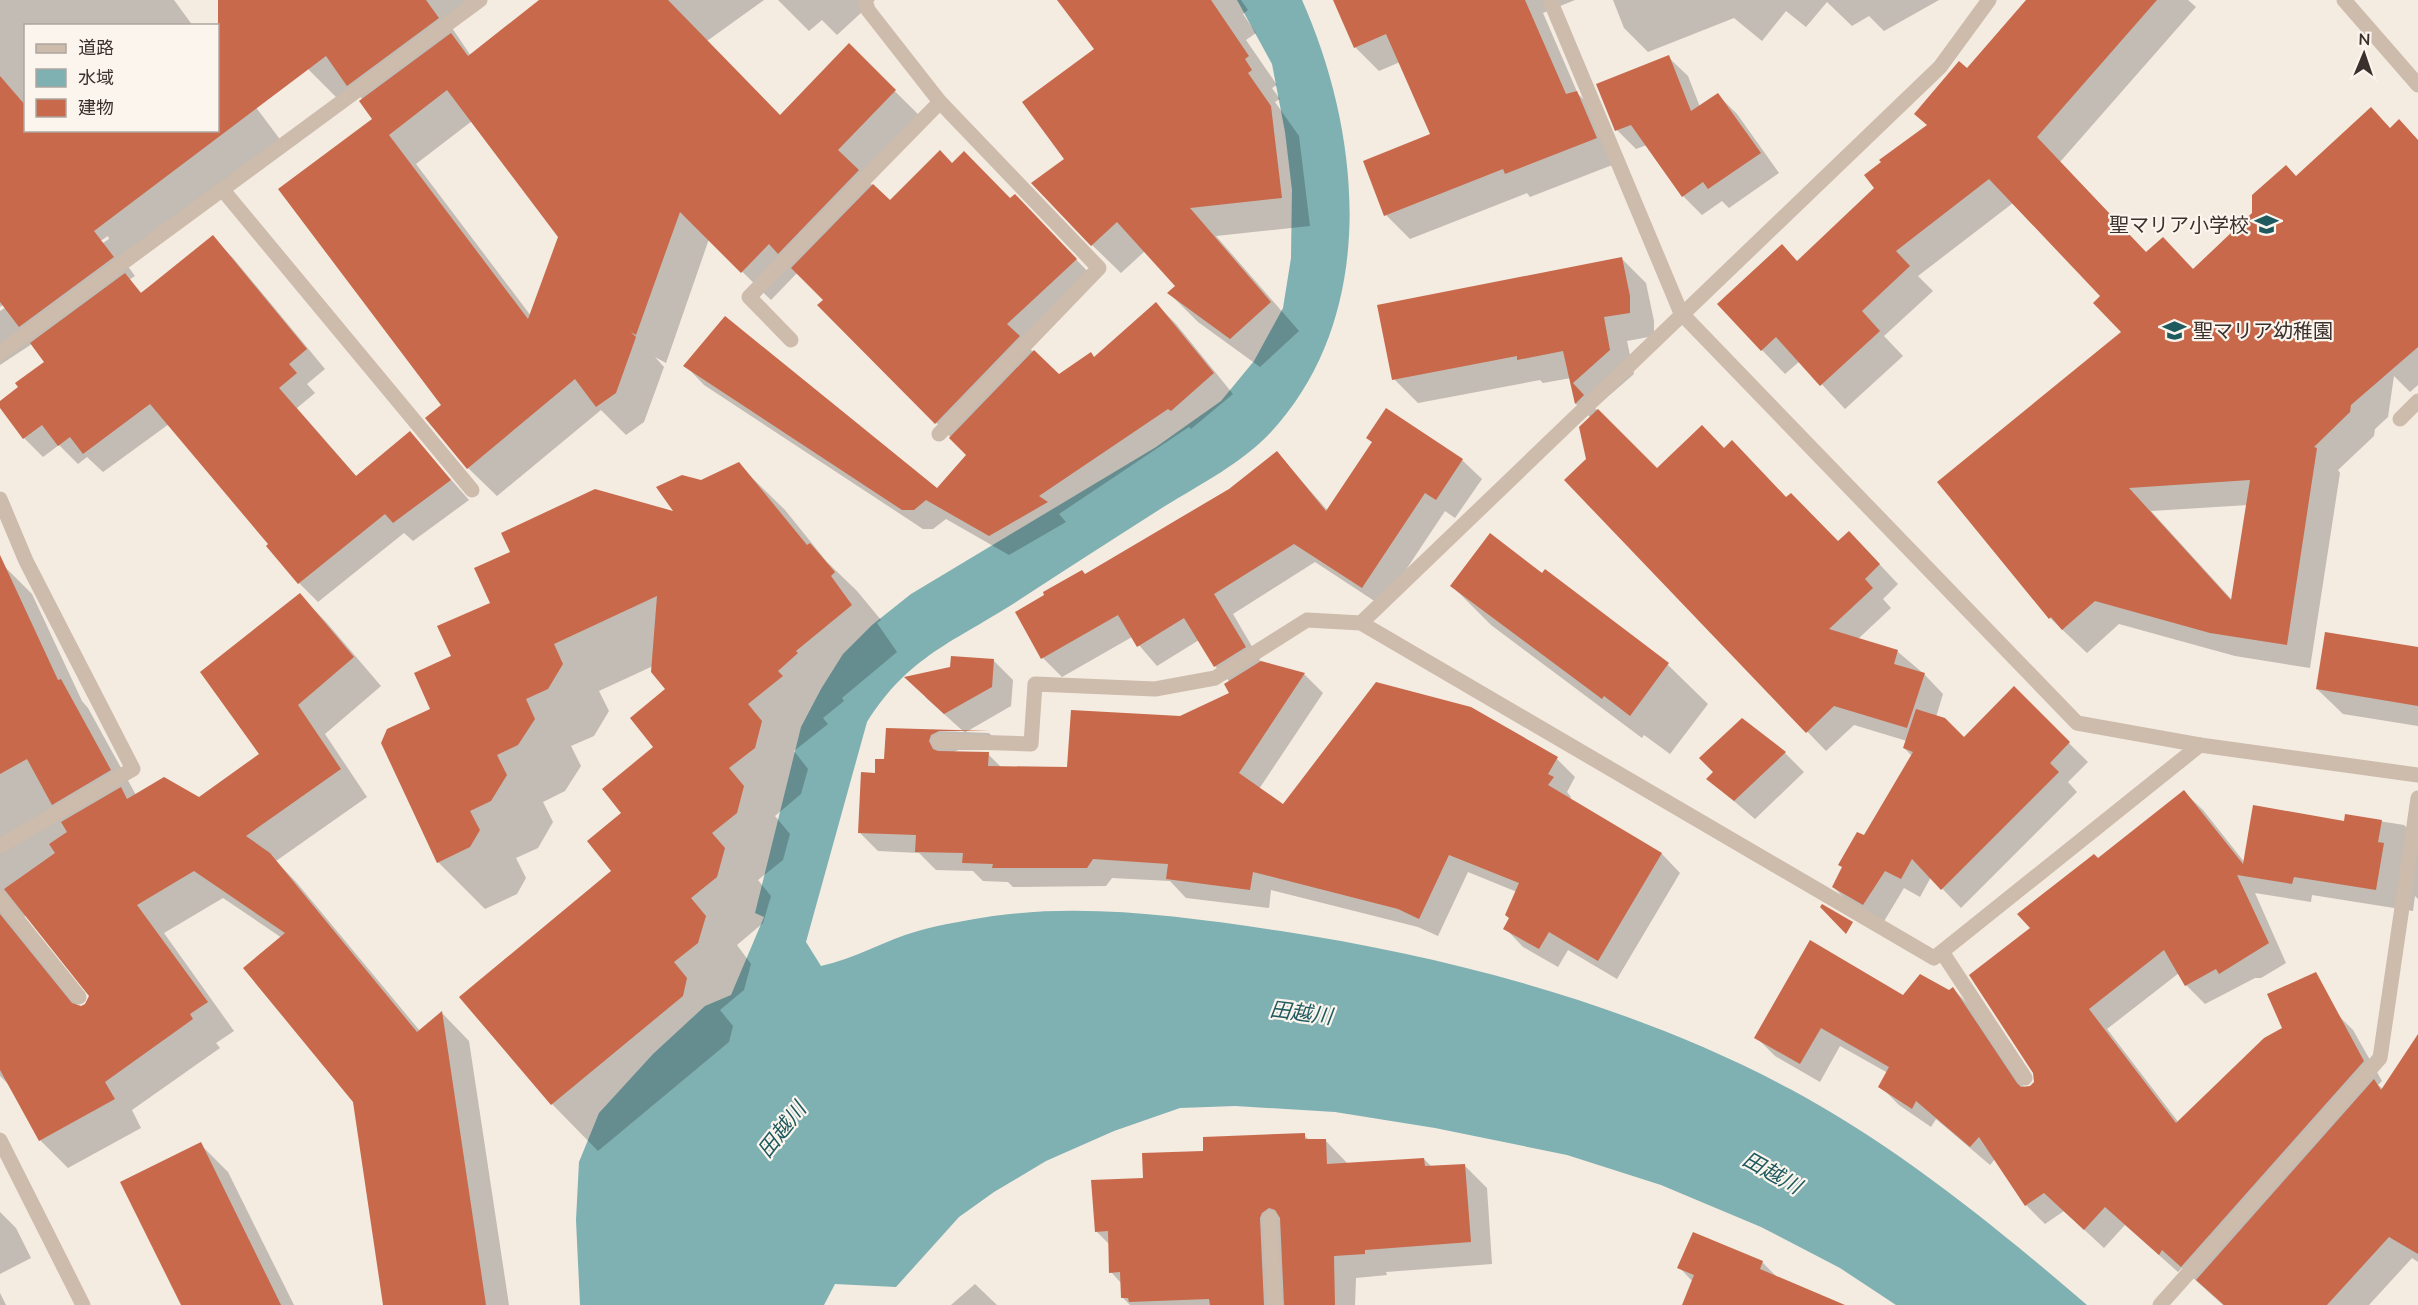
<svg xmlns="http://www.w3.org/2000/svg" width="2418" height="1305" viewBox="0 0 2418 1305" font-family="'Nunito Sans','Noto Sans JP',sans-serif">
<rect width="100%" height="100%" fill="#f4ebe1"/>
<path fill="#7fb0b2" d="M1237 0H1302C1362 135 1379 315 1271 432 1242 463 1201 484 1165 506 1116 537 1067 569 1019 600 956 641 909 655 867 722L806 942 821 966C855 959 885 940 918 931 942 924 969 920 993 916 1089 903 1185 917 1281 931 1456 958 1635 1006 1792 1090 1899 1148 1995 1226 2087 1305H1896L1840 1268 1761 1227 1661 1185 1567 1155 1435 1128 1335 1112 1235 1106 1180 1108 1114 1131 1046 1161 994 1192 959 1217 896 1287 835 1284 824 1305H580L576 1220 579 1162 599 1113 653 1054 705 1006 731 995 764 917 755 913 801 727 821 689 843 654 872 625 911 594 1156 447 1221 401 1254 361 1283 308 1291 258 1292 190 1285 132 1272 64Z"/>
<g fill="#0003" fill-rule="evenodd">
<polygon points="0,0 174,0 193,26 26,26 26,130 218,130 218,57 285,146 127,265 135,276 0,365 0,311 109,239 108,236 0,307"/>
<path d="M257 0H477L448 22 471 56 545 0H764L707 41 780 116 849 46 924 120 866 179 873 186 890 202 952 165 1034 216 1095 279 1025 344 1058 376 1095 358 1156 304 1176 324 1233 394 1191 429 1189 427 1059 514 1066 522 1009 555 946 519 933 529H923L704 385 685 365 937 490 968 455 820 305 825 300 798 272 771 300 709 239 666 363 655 357 664 367 644 422 626 435 601 410 497 496 468 468 443 405 374 119 363 100 351 87 337 98 308 69ZM472 121 559 237 531 316 416 164Z"/>
<polygon points="778,0 875,0 837,35 822,20 809,31"/>
<polygon points="1059,0 1241,0 1248,10 1243,14 1256,33 1246,40 1277,85 1272,88 1280,99 1275,102 1299,136 1310,226 1216,236 1299,331 1260,367 1198,322 1169,293 1177,286 1145,251 1121,273 1092,245 1066,159 1096,50"/>
<polygon points="1334,0 1575,0 1543,13 1578,94 1601,116 1620,162 1530,197 1527,193 1410,239 1386,215 1432,134 1400,62 1379,71 1355,47"/>
<polygon points="1613,0 1939,0 1884,31 1869,16 1852,26 1827,2 1806,27 1786,11 1762,41 1734,18 1648,52 1624,28"/>
<path d="M2028 0H2188L2196 7 2060 162 2147 254 2194 270 2297 178 2391 129 2418 141V385L2410 392 2394 376 2388 417 2375 429 2374 436 2338 470 2340 473 2310 668 2235 656 2119 624 2087 653 2050 618 1939 483 2123 333 2102 296 2013 203 1918 276 1933 291 1884 336 1903 356 1845 409 1800 361 1785 374 1762 350 1797 262 1876 188 1929 126 1967 70ZM2248 505 2233 601 2151 511Z"/>
<polygon points="1668,57 1688,76 1700,107 1718,95 1737,114 1779,173 1729,208 1722,201 1702,215 1683,196 1647,145 1636,149 1617,130"/>
<polygon points="214,239 233,258 325,369 307,384 315,393 297,408 357,477 410,433 469,500 413,541 404,533 318,602 299,583 271,544 169,424 103,472 87,457 78,464 59,445 43,457 24,438 0,406 0,403 20,388 17,384"/>
<polygon points="1621,258 1646,283 1654,321 1654,336 1627,341 1634,374 1595,408 1657,470 1725,450 1838,543 1868,552 1898,584 1883,599 1891,608 1858,639 1898,652 1924,674 1943,694 1936,717 1964,739 2014,689 2088,762 2068,782 2077,792 1961,908 1931,877 1920,897 1904,888 1883,923 1852,905 1833,887 1912,756 1904,748 1907,741 1854,725 1826,751 1566,480 1588,460 1591,418 1576,404 1571,378 1543,383 1540,380 1418,403 1394,379"/>
<polygon points="1386,410 1462,460 1482,479 1455,518 1445,511 1382,606 1315,562 1233,614 1261,662 1304,674 1323,693 1259,789 1283,806 1557,759 1575,777 1567,792 1571,797 1570,800 1662,854 1680,873 1617,979 1568,950 1558,967 1523,947 1505,928 1510,918 1517,892 1468,872 1438,936 1418,927 1271,890 1269,908 1186,898 1170,881 1112,878 1106,886 1013,887 1008,882 983,881 973,871 936,870 919,853 878,851 860,833 876,774 886,761 887,729 964,732 925,697 993,660 1013,680 1011,706 966,732 989,733 1006,750 958,750 952,753 988,754 1002,768 1069,769 1231,694 1230,682 1215,666 1199,640 1157,666 1132,637 1062,677 1043,658 1085,575 1230,491 1277,453 1328,511 1373,443"/>
<polygon points="738,464 785,510 827,562 857,591 881,620 877,623 897,652 842,698 844,701 823,718 828,724 794,751 808,769 801,794 775,816 790,834 783,860 758,880 771,896 763,923 737,945 751,964 744,990 720,1010 733,1026 729,1042 598,1151 552,1104 614,871 623,813 655,747 667,689 653,666 599,691 609,711 594,736 571,746 581,766 565,791 543,802 553,822 538,848 516,858 526,878 517,894 485,909 438,862 432,709 453,657 492,603 677,513 701,481"/>
<path d="M4 566 32 594 82 701 88 708 136 795 199 799 261 755 300 595 327 623 381 686 325 734 367 797 276 861 297 883 420 1031 442 1013 469 1041 509 1305H385L354 1101 282 938 223 898 164 933 234 1031 216 1043 220 1048 132 1110 141 1128 68 1168 40 1140 11 1087 0 1076V568ZM28 915 88 991 90 1000 85 1006 79 1007 20 934 21 918Z"/>
<polygon points="1545,571 1668,665 1708,704 1670,754 1644,735 1642,738 1491,625 1452,586 1542,575"/>
<polygon points="2418,648 2418,726 2343,714 2317,689"/>
<polygon points="1742,720 1785,753 1804,772 1755,819 1708,779 1715,772"/>
<polygon points="2184,792 2203,810 2245,863 2345,823 2347,816 2404,825 2418,839 2418,899 2415,896 2413,911 2312,895 2311,902 2255,893 2286,963 2261,978 2255,978 2205,1004 2186,985 2179,973 2107,1029 2179,1123 2333,1010 2353,1030 2382,1081 2378,1085 2383,1089 2418,1073 2418,1262 2412,1258 2369,1305 2223,1305 2182,1268 2178,1272 2125,1225 2104,1248 2064,1211 2045,1224 2026,1205 1995,1159 1990,1165 1936,1119 1931,1127 1899,1105 1880,1086 1888,1073 1840,1046 1820,1082 1775,1056 1756,1037 1903,996 1949,992 1953,989 1972,1008 2026,1090 2035,1083 2033,928 2098,860"/>
<polygon points="1304,1135 1310,1141 1325,1140 1348,1164 1424,1159 1432,1167 1464,1165 1487,1188 1492,1264 1386,1272 1387,1275 1356,1278 1355,1305 1130,1305 1123,1298 1122,1284 1111,1272 1110,1245 1096,1231 1144,1179 1205,1152"/>
<polygon points="200,1144 228,1172 294,1305 182,1305"/>
<polygon points="0,1212 16,1228 31,1258 0,1274"/>
<polygon points="1762,1262 1777,1277 1840,1305 1693,1305 1693,1282 1679,1267"/>
<polygon points="975,1284 997,1305 951,1305"/>
<polygon points="0,1293 6,1305 0,1305"/>
</g>
<g fill="#c8694b" fill-rule="evenodd">
<polygon points="218,0 426,0 439,18 347,86 326,56 94,231 114,257 19,327 0,302 0,76 26,106 26,130 218,130"/>
<path d="M539 0H668L780 115 849 43 896 90 838 150 859 170 778 254 769 244 741 273 680 212 636 335 631 332 636 337 616 393 596 407 575 379 467 469 425 418 441 405 278 189 372 119 359 101 451 33 468 56ZM447 90 558 237 528 319 389 135Z"/>
<polygon points="1057,0 1211,0 1249,56 1245,59 1252,70 1248,73 1271,106 1282,198 1190,208 1271,302 1230,339 1167,293 1175,286 1117,222 1091,246 1031,183 1064,159 1022,102 1094,49"/>
<polygon points="1333,0 1525,0 1566,94 1577,91 1597,138 1505,174 1503,169 1384,216 1363,161 1430,134 1386,34 1354,48"/>
<path d="M2026 0H2157L2037 137 2146 252 2163 237 2193 269 2252 213V195L2286 165 2296 176 2371 107 2390 128 2399 119 2418 140V347L2351 405 2350 412 2314 447 2317 448 2287 645 2210 633 2095 601 2062 630 2051 617 2049 619 1937 482 2121 332 2093 303 2100 296 1989 179 1896 251 1910 266 1862 311 1880 331 1820 386 1776 337 1761 351 1717 304 1782 244 1797 261 1874 188 1864 175 1881 162 1879 160 1927 125 1914 114 1959 61 1967 68ZM2250 480 2231 600 2129 488Z"/>
<polygon points="1669,55 1691,111 1718,93 1761,153 1708,189 1703,182 1682,197 1631,125 1615,131 1596,84"/>
<polygon points="940,150 952,163 964,151 1010,198 1015,194 1077,259 1007,324 1020,336 935,424 817,305 823,300 791,268 873,184 890,200"/>
<polygon points="213,235 307,349 289,364 297,373 279,388 356,476 410,431 451,480 393,523 385,514 298,584 266,546 268,544 150,404 83,454 70,437 58,446 42,425 23,439 0,408 0,401 18,387 15,383 44,362 30,343 125,273 141,293"/>
<polygon points="1622,257 1630,296 1630,313 1604,317 1610,350 1573,383 1584,395 1575,404 1563,351 1517,360 1517,356 1392,380 1377,305"/>
<polygon points="1156,302 1214,373 1171,411 1168,409 1039,496 1048,502 989,536 926,500 914,510 902,510 683,366 725,316 937,488 966,455 949,438 1034,350 1059,374 1091,352 1094,357"/>
<polygon points="1386,408 1463,459 1436,500 1425,493 1362,588 1294,544 1214,594 1246,647 1214,667 1184,618 1137,647 1118,615 1041,659 1015,612 1044,595 1043,592 1082,570 1085,574 1229,489 1277,451 1326,511 1372,442 1366,438"/>
<polygon points="1598,409 1657,468 1702,425 1724,448 1732,440 1786,497 1791,493 1838,541 1849,531 1880,564 1865,579 1873,588 1829,629 1898,650 1894,664 1925,673 1907,728 1834,706 1806,733 1564,480 1586,459 1579,427"/>
<polygon points="739,462 807,545 810,543 835,572 831,576 852,605 796,651 798,653 778,671 783,676 748,704 762,721 755,748 729,768 744,786 737,813 712,833 725,848 717,877 691,898 706,916 698,943 674,962 687,978 683,996 551,1105 459,997 611,871 587,841 621,813 602,789 653,747 630,718 665,689 651,672 657,596 554,644 563,664 548,689 526,699 535,719 518,745 497,755 507,775 491,801 470,811 480,830 470,847 437,863 381,743 387,729 430,709 414,673 451,656 437,626 490,603 474,568 510,552 501,533 595,489 673,511 656,487 682,475 701,480"/>
<polygon points="1490,533 1542,573 1545,569 1669,663 1630,716 1604,696 1602,699 1450,586"/>
<polygon points="0,555 58,680 61,679 111,770 52,805 27,759 0,774"/>
<polygon points="300,593 354,657 298,705 341,769 246,836 270,853 417,1032 442,1011 486,1305 383,1305 353,1102 243,968 285,933 194,871 137,905 208,1002 190,1014 193,1019 105,1082 115,1099 39,1141 0,1070 0,914 72,1003 81,1006 85,1004 89,996 4,889 55,853 49,844 67,832 61,822 121,787 127,799 164,777 199,797 259,754 200,672"/>
<polygon points="2325,632 2418,647 2418,706 2316,689"/>
<polygon points="951,656 994,659 992,687 944,714 904,677 950,667"/>
<polygon points="1261,661 1305,673 1239,773 1283,804 1376,682 1471,707 1558,757 1548,774 1554,777 1548,785 1662,853 1598,961 1549,932 1539,949 1503,929 1509,918 1505,915 1519,883 1449,855 1419,919 1398,909 1253,872 1250,890 1166,879 1168,864 1093,859 1087,868 992,868 993,864 962,863 963,853 915,852 916,835 858,833 861,772 875,773 875,759 884,759 886,728 990,731 939,731 931,735 929,741 933,749 938,751 989,752 988,766 1067,767 1071,710 1180,716 1229,693 1224,684"/>
<polygon points="2014,686 2070,742 2050,763 2059,772 1941,890 1912,859 1901,879 1885,871 1863,905 1832,887 1842,867 1838,865 1857,832 1864,835 1913,752 1903,748 1916,709 1945,718 1964,737"/>
<polygon points="1742,718 1786,752 1734,801 1706,779 1713,772 1699,758"/>
<polygon points="2184,790 2243,864 2253,805 2344,821 2345,814 2382,820 2378,842 2384,843 2376,890 2294,877 2292,884 2237,875 2269,943 2219,974 2216,969 2185,986 2164,950 2089,1009 2176,1123 2264,1038 2282,1028 2267,994 2316,972 2364,1061 2181,1267 2162,1250 2159,1255 2105,1207 2084,1230 2044,1193 2025,1206 1979,1137 1970,1147 1916,1101 1912,1109 1878,1087 1889,1067 1821,1028 1800,1064 1754,1038 1810,940 1903,995 1920,974 1949,990 1953,987 2017,1083 2021,1087 2030,1086 2034,1082 2033,1073 1969,975 2030,928 2017,914 2094,854 2098,858"/>
<polygon points="1822,904 1853,922 1846,934 1820,907"/>
<polygon points="2418,1034 2418,1254 2389,1237 2327,1305 2224,1305 2196,1280 2374,1079 2381,1090"/>
<polygon points="1305,1133 1305,1139 1326,1139 1327,1164 1424,1158 1425,1166 1465,1164 1471,1242 1365,1250 1365,1254 1334,1256 1335,1305 1284,1305 1280,1218 1275,1210 1269,1208 1262,1213 1260,1218 1264,1305 1210,1305 1209,1299 1129,1302 1128,1298 1121,1298 1120,1272 1109,1273 1108,1231 1095,1232 1091,1180 1143,1178 1142,1153 1203,1151 1203,1137"/>
<polygon points="201,1142 281,1305 181,1305 120,1182"/>
<polygon points="1693,1232 1763,1261 1760,1269 1845,1305 1682,1305 1694,1275 1677,1268"/>
</g>
<g fill="none" stroke-linecap="round" stroke-linejoin="round">
<g stroke="#cdbbac" stroke-width="15">
<polyline points="1550,0 1681,313 2077,723 2200,745 2418,775"/>
<polyline points="2344,0 2418,85"/>
<polyline points="222,189 472,490"/>
<polyline points="791,340 749,297 940,102 868,10 865,0"/>
<polyline points="0,353 480,0"/>
<polyline points="2400,419 2418,401"/>
<polyline points="939,434 1099,268 940,102"/>
<polyline points="0,499 26,561 133,769 0,846"/>
<polyline points="1361,623 1940,67 1989,0"/>
<polyline points="939,741 1031,744 1035,684 1155,689 1215,678 1307,620 1361,623 1934,958 2200,745"/>
<polyline points="0,898 79,997"/>
<polyline points="1942,952 2025,1078"/>
<polyline points="0,1140 83,1305"/>
<polyline points="1270,1218 1274,1305"/>
<polyline points="2160,1305 2380,1058 2418,798"/>
</g>
</g>
<defs>
<symbol id="school-bare" viewBox="-9 -9 18 18"><path d="M0-5L7-2L0 1L-7-2ZM-4 1L0 2.5L4 1V4Q0 6-4 4Z" fill="#1f5a5e" stroke="#fbf5ee" stroke-width="2.5" paint-order="stroke"/></symbol>
</defs>
<g fill-rule="evenodd">
<use href="#school-bare" x="2250" y="208" width="33" height="33"/>
<use href="#school-bare" x="2158" y="314" width="33" height="33"/>
</g>
<g text-anchor="middle" dominant-baseline="central" stroke-width="4.5" stroke-linejoin="round" paint-order="stroke">
<g font-size="20" fill="#3b302b" stroke="#fbf5ee" text-anchor="end">
<text x="2249" y="225">聖マリア小学校</text>
<text x="2193" y="331" text-anchor="start">聖マリア幼稚園</text>
</g>
<g font-size="21" font-style="italic" fill="#1f5a5e" stroke="#fbf5ee">
<text transform="translate(1301 1013) rotate(7)">田越川</text>
<text transform="translate(782 1130) rotate(-52)">田越川</text>
<text transform="translate(1772 1173) rotate(29)">田越川</text>
</g>
</g>
<rect x="24" y="24" width="195" height="108" fill="#fbf5ee" stroke="#aea6a0" stroke-width="1.5"/>
<rect x="36" y="44" width="30" height="9" fill="#cdbbac" stroke="#aea6a0" stroke-width="1.5"/>
<text x="78" y="54" font-size="18" fill="#3b302b">道路</text>
<rect x="36" y="69" width="30" height="18" fill="#7fb0b2" stroke="#aea6a0" stroke-width="1.5"/>
<text x="78" y="84" font-size="18" fill="#3b302b">水域</text>
<rect x="36" y="99" width="30" height="18" fill="#c8694b" stroke="#aea6a0" stroke-width="1.5"/>
<text x="78" y="114" font-size="18" fill="#3b302b">建物</text>
<g transform="translate(2364 54) rotate(2)" stroke="#fbf5ee" stroke-width="4.5" paint-order="stroke">
<path d="M0-4.5L10 22L0 15L-10 22Z" fill="#3b302b"/>
<text y="-9" font-size="16" font-weight="bold" text-anchor="middle" fill="#3b302b">N</text>
</g>
</svg>
